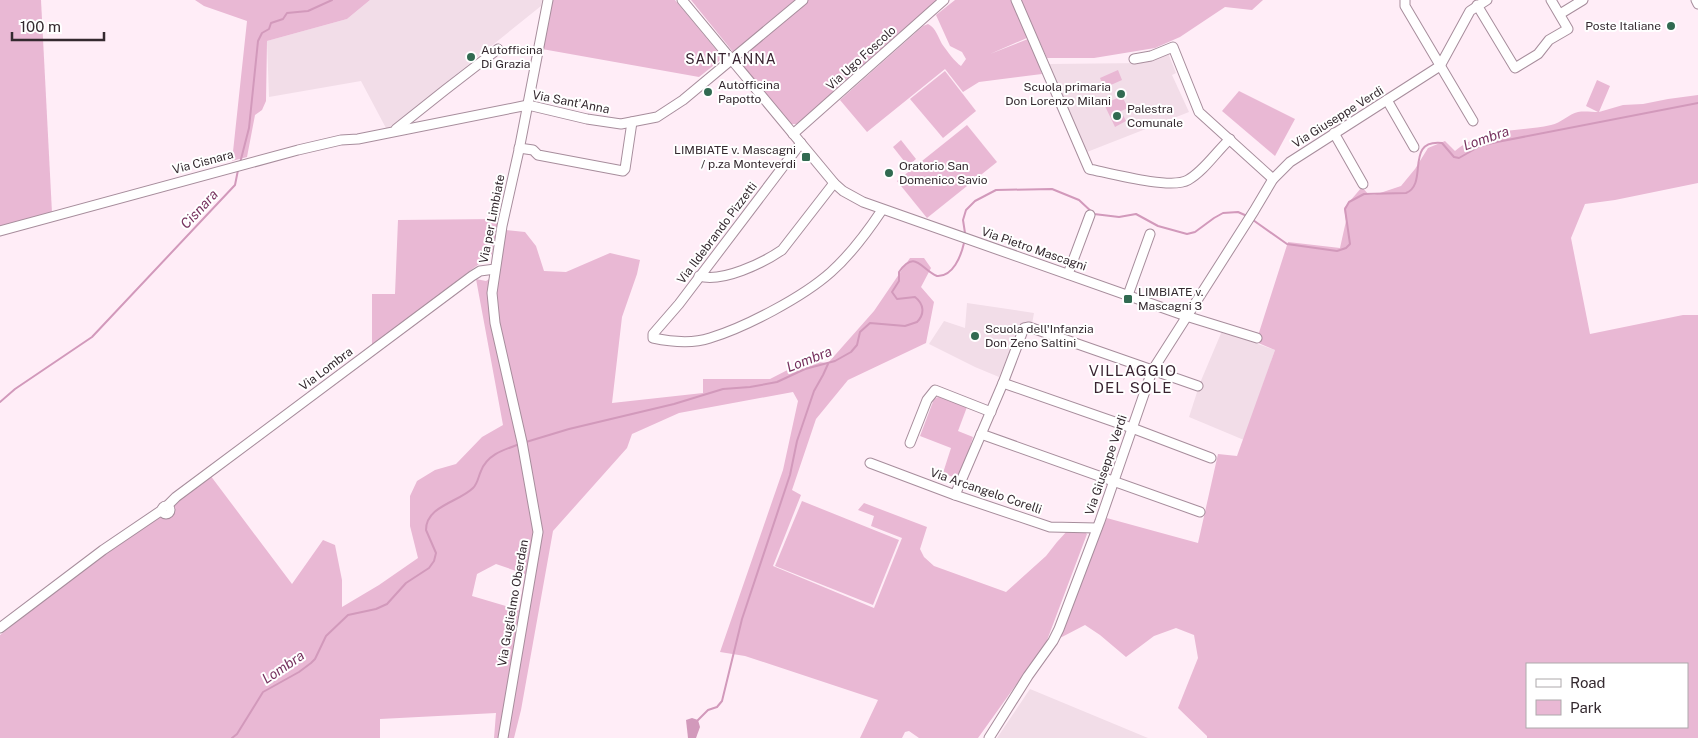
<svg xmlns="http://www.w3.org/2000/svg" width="1698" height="738" viewBox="0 0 1698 738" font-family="'Public Sans',sans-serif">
<rect width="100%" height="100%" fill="#ffedf7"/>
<g fill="#f2dde8">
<polygon points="370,0 542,0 541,6 387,130 361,81 269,97 267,41 347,19"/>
<polygon points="1168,53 1176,73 1172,75 1189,112 1087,152 1049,64 1144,63"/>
<polygon points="967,303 1034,313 1032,324 1020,327 999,377 975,367 929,344 944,321 965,328"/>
<polygon points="1222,331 1275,350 1244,440 1189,417 1200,383"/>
<polygon points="1030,689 1148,738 997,738"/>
</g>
<g fill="#e9b8d4" fill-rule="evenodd">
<polygon points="0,0 41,0 52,213 0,227"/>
<polygon points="195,0 370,0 347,19 267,41 266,101 262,110 255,115 247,157 232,161 247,21 204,6"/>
<polygon points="551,0 675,0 723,58 699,77 542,49"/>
<polygon points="691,0 795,0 733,52"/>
<polygon points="808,0 940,0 798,124 791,124 739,61 740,56"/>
<path d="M955 0H1263L1252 10 1225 7 1180 37 1155 48 1094 58H1047L1036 34 990 54 1028 39 1040 67 1042 74 979 82 963 92 945 69 867 132 840 100 923 26 928 24C936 28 938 37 942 44 947 51 955 62 961 66L966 59 962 52 950 46 936 15Z"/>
<polygon points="1118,70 1122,80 1104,88 1100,78"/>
<polygon points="945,71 976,111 943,138 910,99"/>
<path d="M1597 80 1610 86 1599 112 1623 105 1643 104 1668 99 1698 95V183L1615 200 1585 204 1571 238 1590 334 1683 315H1698V738H1207V736L1178 708 1198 658 1194 635 1176 628 1154 636 1126 657 1100 635 1085 625 1060 638 1103 517 1198 543 1218 454 1237 456 1275 350 1256 342 1288 242 1340 248 1346 221 1344 208 1362 187 1369 195H1374L1401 186 1415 169 1428 148 1445 141 1455 151C1487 126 1515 133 1551 125 1561 123 1569 114 1578 112 1584 111 1592 112 1598 112L1586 106ZM1527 664H1687V727H1527Z"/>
<polygon points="1239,91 1295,119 1275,156 1222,111"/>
<polygon points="1122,96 1128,108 1121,111 1126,121 1115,127 1104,104"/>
<polygon points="967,125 997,162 927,218 897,181"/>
<polygon points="901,140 916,159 908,166 893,147"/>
<polygon points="496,219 500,223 492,254 372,346 372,294 395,294 398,220"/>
<path d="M506 230 525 232 536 246 544 271 566 272 610 253 640 260 637 274 622 317 612 403 703 393V379H770L805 361 828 363 874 311 910 258H924L931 268 921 287 934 302 926 343 848 380 816 419 792 490 801 495 773 566 874 608 902 538 871 526 874 516 858 510 864 503 927 527 920 549 924 557 934 566 1006 592 1046 556 1057 542 1068 530H1082L1087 534 1046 643 978 738H919L909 731 905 732 902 738H860L878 700 745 656 720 652 783 470 798 401 793 392 679 413 632 434 627 448 553 531 521 710 514 738H494L496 713 380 719V738H0V635L152 517 171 518 175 500 210 475 292 584 323 540 335 545 342 580V607L379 585 418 558 410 526V496L417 481 435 470 456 464 482 437 503 425 476 279 486 281 497 274ZM496 564 525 574 519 610 472 596 477 574Z"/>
<polygon points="940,396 967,407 958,431 973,437 960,480 943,473 951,448 920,436 934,399"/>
<polygon points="802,501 899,540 873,605 775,566"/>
</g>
<polygon fill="#d299bb" points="692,718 698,720 700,727 696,738 688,738 686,720"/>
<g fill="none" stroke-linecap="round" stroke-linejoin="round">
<g stroke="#d299bb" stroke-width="2">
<polyline points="240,163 249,128 258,41 262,33 269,29 271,23 283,19 287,13 308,11 332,0"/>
<path d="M1253 220 1287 244 1337 251 1346 248 1350 244 1345 209 1349 202 1364 194 1406 193C1429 184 1404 139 1442 143L1454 157 1459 158 1480 146 1497 142 1698 103"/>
<polyline points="965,233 963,220 966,210 975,201 996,190 1052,189 1079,200 1094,214 1119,217 1136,214 1158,226 1187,234 1195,232 1214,218 1223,213 1238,212 1247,216"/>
<polyline points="0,402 15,389 92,337 235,185 238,170"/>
<path d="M526 442 569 429 674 404 723 389 750 387 777 382 805 369 835 361 851 352 857 345 860 332 870 323 905 326 917 322C925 314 924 304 915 297L897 299 892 292 899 281V272C915 249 921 269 937 276 953 277 961 256 964 243"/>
<polyline points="698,720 708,710 717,707 722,701 742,619 790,475 797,441 814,391 823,375 828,364"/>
<path d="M232 738 237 734 263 692 299 672 311 663 315 659 326 636 348 615 376 609 387 604 406 583 429 568 434 561 436 553 426 530C426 506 459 502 473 488 478 483 478 477 481 471 487 455 503 450 517 445"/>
</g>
<defs>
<g id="minor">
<polyline points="682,0 834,183 843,191 863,202 1186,316 1257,338"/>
<path d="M1016 0 1089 169C1109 173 1171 190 1188 180 1204 171 1216 152 1230 139"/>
<polyline points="1405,0 1405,6 1473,121"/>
<polyline points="1696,0 1698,4"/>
<polyline points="1477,5 1515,68 1538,54 1549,40 1568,29 1551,0"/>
<polyline points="1560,14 1583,0"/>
<polyline points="1134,59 1151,56 1173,47 1199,112 1273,179"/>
<polyline points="1387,100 1414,147"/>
<polyline points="396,129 445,90 498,49"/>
<polyline points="1334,133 1363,184"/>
<polyline points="793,134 944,0"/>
<path d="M801 143 679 304 653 334V338C672 342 692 344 710 338 746 327 803 297 831 272 850 255 868 231 882 210"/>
<polyline points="519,148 533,150 538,155 623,171 625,169 632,122"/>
<polyline points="0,231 298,150 341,140 358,139 528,105 587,119 621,124 657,117 683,100 803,0"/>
<polyline points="1068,274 1090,215"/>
<path d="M699 276C722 283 763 263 782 250L834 183"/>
<polyline points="1128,295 1150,234"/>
<polyline points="1003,383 1132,428 1211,458"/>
<polyline points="981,434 1200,512"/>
<polyline points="910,443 927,400 935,390 991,412"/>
<polyline points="870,463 955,495 1050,527 1097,528"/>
<polyline points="955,495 1003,383 1024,328 1029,327 1198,386"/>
<polyline points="167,506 176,497 472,276 480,271 495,269"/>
<circle cx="166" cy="510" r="4"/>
<polyline points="0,628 103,550 162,510"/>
<polyline points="503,738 538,532 522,442 495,323 492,293 502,226 519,150 548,0"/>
<polyline points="989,738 1028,676 1053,641 1059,629 1100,521 1152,371 1254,211 1273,179 1290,162 1440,66 1470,11 1487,0"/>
</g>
</defs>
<use href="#minor" stroke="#a78d9c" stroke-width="11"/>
<use href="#minor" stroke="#fff" stroke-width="9"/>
</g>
<g fill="#316a51" stroke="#fff" stroke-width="2">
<circle cx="1671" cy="26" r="5"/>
<circle cx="471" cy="57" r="5"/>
<circle cx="708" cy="92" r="5"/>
<circle cx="1121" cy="94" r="5"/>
<circle cx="1117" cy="116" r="5"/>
<rect x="801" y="152" width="10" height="10" rx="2.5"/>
<circle cx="889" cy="173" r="5"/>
<rect x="1123" y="294" width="10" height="10" rx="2.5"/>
<circle cx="975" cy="336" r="5"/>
</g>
<g text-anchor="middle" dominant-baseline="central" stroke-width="4" stroke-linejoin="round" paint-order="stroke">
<g font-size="12" fill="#34292f" stroke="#fff" text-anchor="start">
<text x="1661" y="26" text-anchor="end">Poste Italiane</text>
<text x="481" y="50">Autofficina<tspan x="481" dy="14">Di Grazia</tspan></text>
<text x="718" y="85">Autofficina<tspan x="718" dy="14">Papotto</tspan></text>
<text x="1111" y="87" text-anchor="end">Scuola primaria<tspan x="1111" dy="14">Don Lorenzo Milani</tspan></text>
<text x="1127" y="109">Palestra<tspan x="1127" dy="14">Comunale</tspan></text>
<text x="796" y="150" text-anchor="end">LIMBIATE v. Mascagni<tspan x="796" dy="14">/ p.za Monteverdi</tspan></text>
<text x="899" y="166">Oratorio San<tspan x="899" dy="14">Domenico Savio</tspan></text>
<text x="1138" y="292">LIMBIATE v.<tspan x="1138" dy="14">Mascagni 3</tspan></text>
<text x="985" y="329">Scuola dell'Infanzia<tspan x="985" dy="14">Don Zeno Saltini</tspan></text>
</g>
<g font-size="12" fill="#34292f" stroke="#fff">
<text transform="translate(861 58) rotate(-42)">Via Ugo Foscolo</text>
<text transform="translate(571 102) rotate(11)">Via Sant'Anna</text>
<text transform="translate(1338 117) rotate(-32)">Via Giuseppe Verdi</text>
<text transform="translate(203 162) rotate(-15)">Via Cisnara</text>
<text transform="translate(492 219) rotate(-79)">Via per Limbiate</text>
<text transform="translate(717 233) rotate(-53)">Via Ildebrando Pizzetti</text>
<text transform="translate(1034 249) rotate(19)">Via Pietro Mascagni</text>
<text transform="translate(326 369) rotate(-37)">Via Lombra</text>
<text transform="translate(1106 465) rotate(-71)">Via Giuseppe Verdi</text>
<text transform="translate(986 491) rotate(19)">Via Arcangelo Corelli</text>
<text transform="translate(513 603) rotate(-80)">Via Guglielmo Oberdan</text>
</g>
<g font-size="14" letter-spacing="1" fill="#382330" stroke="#fff">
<text x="731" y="59">SANT'ANNA</text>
</g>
<g font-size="14" font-style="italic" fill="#77325f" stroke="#fff">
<text transform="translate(1486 138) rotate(-19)">Lombra</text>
<text transform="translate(199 209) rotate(-47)">Cisnara</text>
<text transform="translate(809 359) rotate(-21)">Lombra</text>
<text transform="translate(283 667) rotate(-34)">Lombra</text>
</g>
<g font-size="15" letter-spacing="1" fill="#382330" stroke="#fff">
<text x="1133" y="370">VILLAGGIO<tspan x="1133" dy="17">DEL SOLE</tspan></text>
</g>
</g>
<rect x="1526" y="663" width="162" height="65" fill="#ffffff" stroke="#aea9ac"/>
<rect x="1536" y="679" width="25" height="8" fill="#ffffff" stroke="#aea9ac"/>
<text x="1570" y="688" font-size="15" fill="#34292f">Road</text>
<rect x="1536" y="700" width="25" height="15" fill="#e9b8d4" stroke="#aea9ac"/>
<text x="1570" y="713" font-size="15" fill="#34292f">Park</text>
<path d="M12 32v8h92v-8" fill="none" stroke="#34292f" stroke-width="2.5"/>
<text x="20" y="32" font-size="15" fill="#34292f" stroke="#ffffff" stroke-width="4" paint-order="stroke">100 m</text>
</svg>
